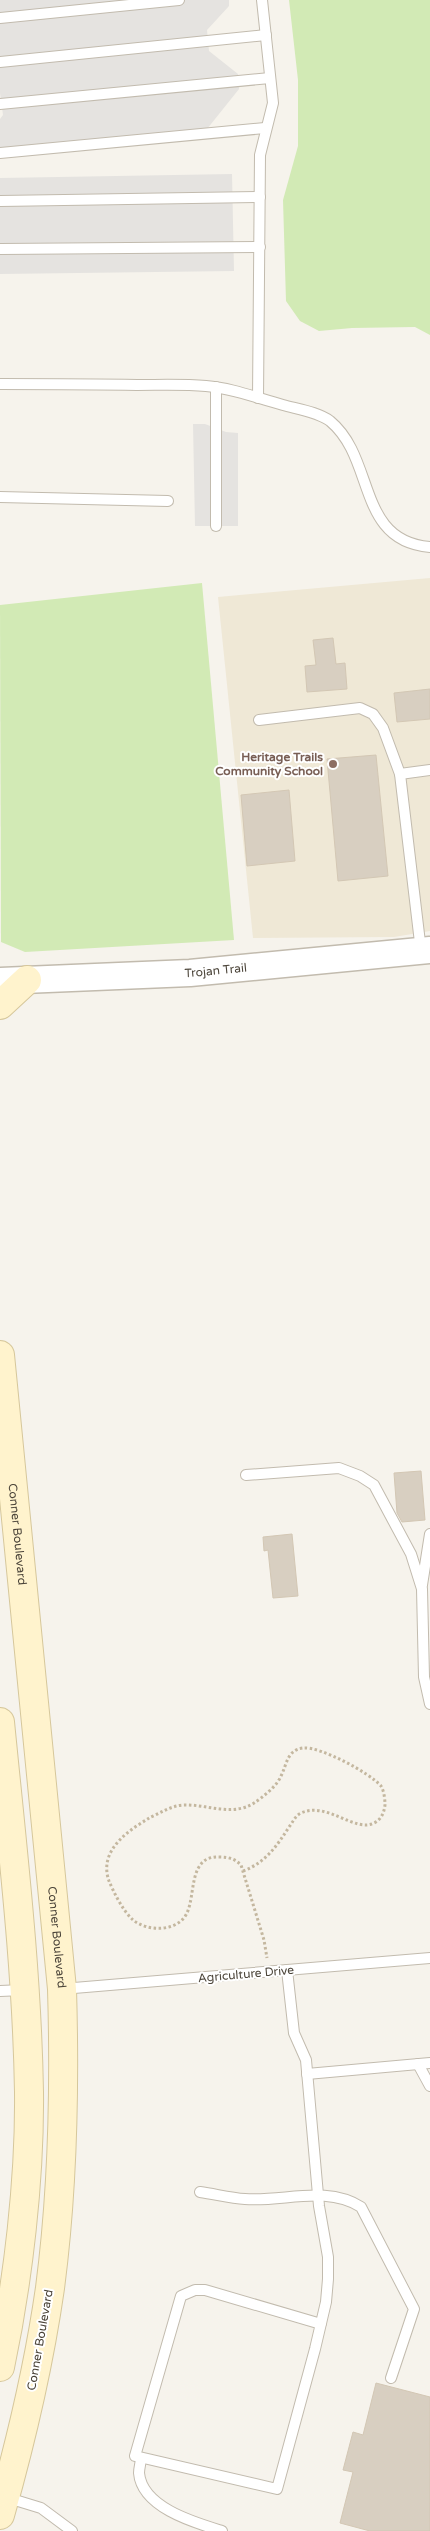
<svg xmlns="http://www.w3.org/2000/svg" width="430" height="2531" viewBox="0 0 430 2531" font-family="'Varela Round',sans-serif">
<rect width="100%" height="100%" fill="#f6f3ec"/>
<polygon fill="#efe8d6" points="430,578 430,931 394,937 253,938 218,597"/>
<g fill="#d2eab5">
<polygon points="289,0 430,0 430,335 415,327 352,328 319,331 300,321 286,301 283,200 298,146 298,80"/>
<polygon points="202,583 234,940 25,952 1,942 0,605"/>
</g>
<g fill="#e5e3e0">
<polygon points="0,0 229,0 229,6 207,30 209,51 238,74 239,89 203,134 0,153 0,119 3,115 0,93"/>
<polygon points="232,174 234,271 0,274 0,178"/>
<polygon points="193,424 205,424 226,432 238,433 238,526 195,526"/>
</g>
<g fill="#d8cfc1" stroke="#d3c7b4">
<polygon points="333,638 336,664 345,663 347,689 307,692 305,666 316,665 313,640"/>
<polygon points="430,689 430,719 397,722 394,693"/>
<polygon points="376,755 388,876 338,881 327,759"/>
<polygon points="289,790 295,861 247,866 241,795"/>
<polygon points="421,1471 425,1520 402,1522 397,1513 394,1473"/>
<polygon points="292,1534 298,1596 273,1598 268,1550 264,1551 263,1537"/>
<polygon points="376,2383 430,2397 430,2531 370,2531 340,2523 353,2472 343,2470 353,2432 363,2435"/>
</g>
<g fill="none" stroke-linecap="round" stroke-linejoin="round">
<defs>
<g id="service">
<polyline points="0,18 179,0"/>
<polyline points="0,62 266,35"/>
<polyline points="0,104 270,78"/>
<polyline points="0,153 265,128"/>
<polyline points="0,201 260,197"/>
<polyline points="0,249 260,247"/>
<path d="M0 384C46 384 91 384 137 385 160 385 183 384 206 386 232 388 257 398 283 405 297 409 318 412 330 421 376 459 356 541 430 547"/>
<polyline points="216,387 216,526"/>
<polyline points="258,398 260,155 273,103 262,0"/>
<polyline points="0,497 168,501"/>
<polyline points="259,720 360,708 373,714 383,728 400,774 421,951"/>
<polyline points="400,774 430,770"/>
<polyline points="246,1475 339,1468 360,1476 374,1485 411,1554 422,1589 424,1677 430,1704"/>
<polyline points="422,1585 430,1534"/>
<polyline points="287,1970 294,2033 306,2060 319,2206 328,2257 328,2279 326,2302 315,2349 277,2489 135,2456 181,2296 195,2290 205,2290 321,2324"/>
<polyline points="62,1989 430,1958"/>
<polyline points="0,1991 23,1990"/>
<polyline points="418,2064 430,2086"/>
<polyline points="307,2074 430,2063"/>
<path d="M200 2192C215 2194 230 2198 245 2199 284 2202 326 2185 361 2207L414 2309 391 2378"/>
<path d="M141 2458C141 2462 139 2468 139 2473 142 2508 196 2523 222 2531"/>
<polyline points="5,2497 41,2508 72,2531"/>
</g>
<g id="tertiary">
<path id="s1" d="M0 981 190 973 430 950"/>
</g>
<g id="secondary">
<polyline points="0,1005 27,980"/>
<path id="s2" d="M0 1355 62 1989C65 2089 63 2189 50 2288 39 2365 21 2441 0 2515"/>
<path d="M0 1722C12 1845 27 1969 29 2092 30 2179 18 2282 0 2367"/>
</g>
</defs>
<use href="#service" stroke="#c2bbae" stroke-width="12"/>
<use href="#tertiary" stroke="#c2bbae" stroke-width="29"/>
<use href="#secondary" stroke="#d6c79b" stroke-width="30"/>
<path stroke="#c4b79f" stroke-width="3" stroke-dasharray="2.5 2.5" stroke-linecap="butt" d="M243 1871C265 1863 277 1846 289 1827 293 1822 295 1816 301 1813 327 1801 355 1833 374 1823 381 1820 384 1813 385 1805 385 1799 384 1791 381 1786 370 1773 320 1746 303 1748 287 1750 287 1764 281 1776 277 1786 263 1797 254 1803 232 1817 207 1804 183 1805 171 1806 162 1812 151 1817 129 1830 98 1850 109 1881 114 1893 123 1911 133 1920 148 1932 178 1932 187 1913 196 1894 188 1855 220 1857 229 1857 235 1859 241 1865L264 1940 267 1958"/>
<use href="#service" stroke="#fff" stroke-width="10"/>
<use href="#tertiary" stroke="#fff" stroke-width="26"/>
<use href="#secondary" stroke="#fff3cd" stroke-width="28"/>
</g>
<circle fill="#8d6e63" stroke="#fff" stroke-width="2" cx="333" cy="764" r="5"/>
<g text-anchor="middle" dominant-baseline="central" stroke-width="4" stroke-linejoin="round" paint-order="stroke">
<g font-size="12" font-weight="bold" fill="#785e54" stroke="#fff" text-anchor="end">
<text x="323" y="757">Heritage Trails<tspan x="323" dy="14">Community School</tspan></text>
</g>
<g font-size="12" fill="#4b4439" stroke="#fff">
<text stroke="none"><textPath href="#s1" startOffset="216">Trojan Trail</textPath></text>
<text stroke="none"><textPath href="#s2" startOffset="180">Conner Boulevard</textPath></text>
<text stroke="none"><textPath href="#s2" startOffset="585">Conner Boulevard</textPath></text>
<text transform="translate(246 1974) rotate(-5)">Agriculture Drive</text>
<text transform="translate(40 2340) rotate(-80)">Conner Boulevard</text>
</g>
</g>
</svg>
